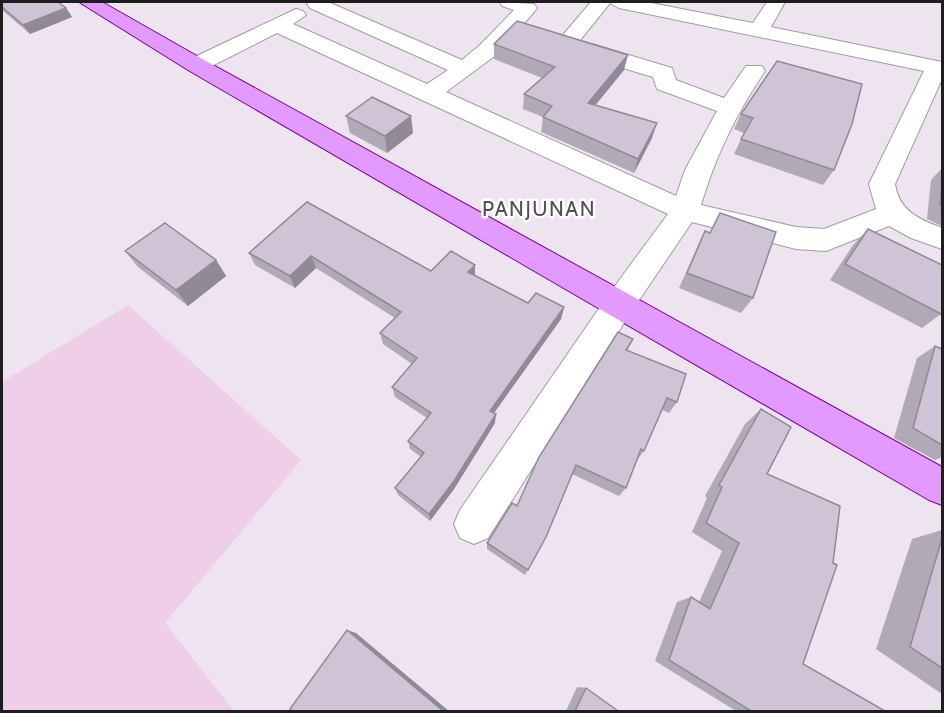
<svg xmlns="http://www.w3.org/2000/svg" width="944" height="713" viewBox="0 0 944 713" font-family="Cabin,sans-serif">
<rect width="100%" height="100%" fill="#ede4ef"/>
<polygon fill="#efcfe8" points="128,305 301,460 165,623 234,711 2,711 2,382"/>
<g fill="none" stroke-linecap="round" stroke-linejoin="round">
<defs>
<path id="minor" d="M309 2H328L462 60 480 45 514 10 502 6 500 2 534 4 537 8 534 12 496 55 446 92 676 196 685 170 717 111 657 89 653 77 576 54 574 48 560 47 556 43 591 2H646L753 23 767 2H785L771 27 942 62V79L895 184C899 211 919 219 942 228V249L911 238 889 226 826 251 796 249 692 222 631 312 488 538 474 544 460 538 454 524 460 510 609 294 668 214 277 33 204 70H188L185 65 188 60 296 9 303 11 306 15 293 24 427 84 448 70 310 8 307 4ZM610 3 619 8 924 71 869 184 876 209 824 229 796 227 701 205C715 157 737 112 765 71L762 66H746L724 98 676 80 672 68 592 44H577Z"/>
<polygon id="primary" points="79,2 102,2 204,60 942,467 942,505 929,500 188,70"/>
</defs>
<use href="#minor" stroke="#9f9f9f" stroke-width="2"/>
<use href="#primary" stroke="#7c0098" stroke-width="2"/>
<use href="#minor" fill="#fff" fill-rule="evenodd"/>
<use href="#primary" fill="#e29afe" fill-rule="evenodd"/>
</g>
<g fill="#b2a9b8">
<polygon points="2,2 66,8 72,17 30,34 2,10"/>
<polygon points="494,44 624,70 595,105 652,138 634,173 541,132 543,117 523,109 524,94 542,78 494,59"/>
<polygon points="777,61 834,170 823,185 734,154 744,133 734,129 741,114"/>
<polygon points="346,116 413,133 387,153 350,133"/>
<polygon points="942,168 942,226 927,219 931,180"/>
<polygon points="307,202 431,271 475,265 475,275 528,303 564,307 561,319 494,413 495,423 454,489 430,521 398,495 395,488 421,457 410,449 408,441 427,418 395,397 392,387 412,364 383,344 380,333 395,318 316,268 295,288 255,265 249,253"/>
<polygon points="720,213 753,298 741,313 679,288 697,248 705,231 710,233"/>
<polygon points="868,229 941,314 922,328 830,280 853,245"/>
<polygon points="125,251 216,260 226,276 188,306 138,267"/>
<polygon points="633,339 627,351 677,402 669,413 662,410 644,451 637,460 626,488 619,496 572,474 546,537 525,575 487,549 487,543 517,506"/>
<polygon points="935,346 942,349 942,457 935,460 894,438 917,358"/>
<polygon points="761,409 767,474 803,664 885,711 736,711 655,661 677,602 691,597 699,602 722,551 692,532 707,498 705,496 745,424"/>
<polygon points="942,530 942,694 876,649 912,539"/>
<polygon points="577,687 586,688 618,711 566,711"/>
</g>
<g fill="#918996">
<polygon points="66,8 72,17 30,34 23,25"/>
<polygon points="628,55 624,70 585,118 588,103"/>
<polygon points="411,116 413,133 387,153 385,136"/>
<polygon points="657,123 652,138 634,173 638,159"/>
<polygon points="311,256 316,268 295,288 290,276"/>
<polygon points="216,260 226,276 188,306 176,290"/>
<polygon points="475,265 475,277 468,272"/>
<polygon points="564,307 561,319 489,420 490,411"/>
<polygon points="496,414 495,423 454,489 430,521 429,514"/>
<polygon points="347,630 356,633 449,711 443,711"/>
</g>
<g fill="#cfc4d6" stroke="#918996" stroke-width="1.5">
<polygon points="2,2 58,2 66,8 23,25 2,7"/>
<polygon points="517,21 628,55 588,103 657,123 638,159 543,117 552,106 524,94 555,67 494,44"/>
<polygon points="777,61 862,84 852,124 834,170 741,139 753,118 741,114"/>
<polygon points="372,97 411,116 385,136 346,116"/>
<polygon points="942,184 942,206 940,205"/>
<polygon points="307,202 431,271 451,251 475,265 468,272 528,303 536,293 564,307 490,411 496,414 454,481 429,514 395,488 424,453 408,441 431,413 392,387 417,358 380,333 401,312 311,256 290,276 249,253"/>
<polygon points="720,213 776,232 753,298 687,273 705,231 710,233"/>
<polygon points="165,223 216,260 176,290 125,251"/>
<polygon points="868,229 942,265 942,312 941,314 845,264"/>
<polygon points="618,332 633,339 626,350 686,374 677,402 667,398 644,451 641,449 626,488 576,465 546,537 528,570 487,543 512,503 517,506 539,457"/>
<polygon points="935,346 942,349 942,445 913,428"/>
<polygon points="761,409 791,427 767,474 840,506 833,563 837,565 803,664 885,711 751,711 669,660 691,597 710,609 739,543 706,523 722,487 719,485"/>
<polygon points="942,538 942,668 910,647"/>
<polygon points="347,630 443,711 293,711 290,709"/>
<polygon points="586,688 618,711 575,711"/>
</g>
<g text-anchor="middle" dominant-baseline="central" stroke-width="5" stroke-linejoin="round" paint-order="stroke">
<g font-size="21" letter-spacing="1.5" fill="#515151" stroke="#fff">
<text x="539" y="208">PANJUNAN</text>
</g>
</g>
<rect width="944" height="713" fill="none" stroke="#1e1e1e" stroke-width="6"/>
</svg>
